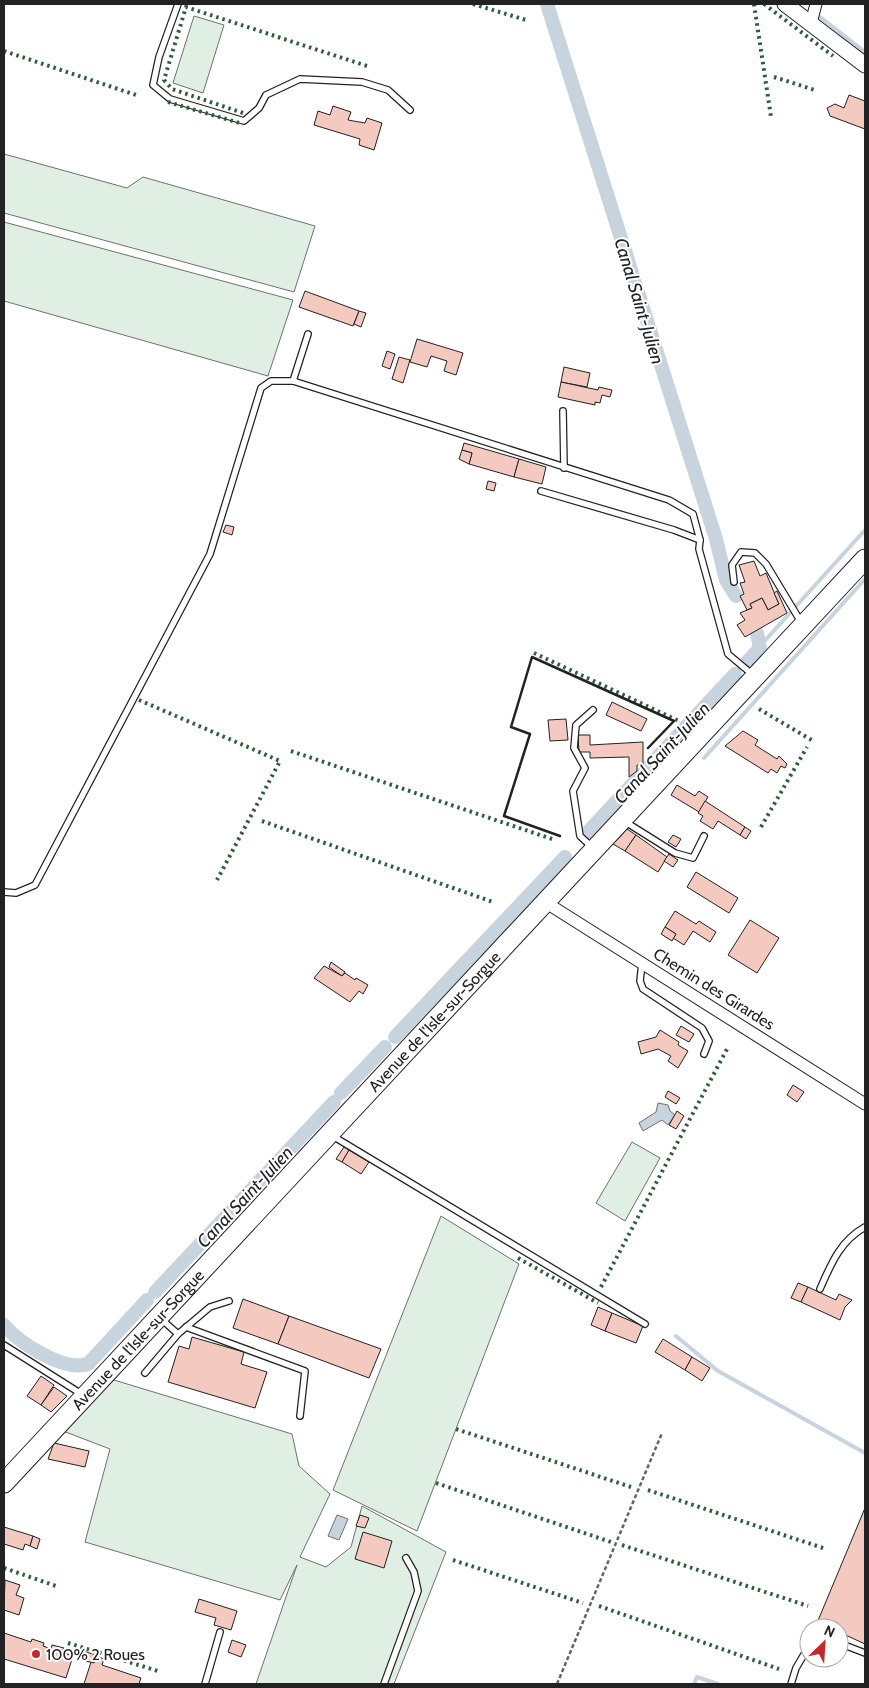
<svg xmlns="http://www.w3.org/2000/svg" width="869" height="1688" viewBox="0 0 869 1688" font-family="Cabin,sans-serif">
<rect width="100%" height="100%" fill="#fff"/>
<g fill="#e0efe3" stroke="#6f6f6f">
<polygon points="194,16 224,25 203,93 173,83"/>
<polygon points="4,154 127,188 143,177 315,226 294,292 4,213"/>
<polygon points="4,222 293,300 268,376 4,301"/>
<polygon points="632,1142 660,1158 625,1221 596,1203"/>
<polygon points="441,1216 519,1264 417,1531 333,1490"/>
<polygon points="114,1380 292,1434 299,1466 330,1494 300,1557 326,1567 351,1547 362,1506 446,1552 394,1684 256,1684 297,1565 280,1600 85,1542 110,1449 63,1431"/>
</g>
<g fill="#c7d3dd" stroke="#6f6f6f">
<polygon points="658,1103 668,1105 670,1111 675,1115 668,1125 662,1120 643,1131 639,1123 656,1112"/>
<polygon points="337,1515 348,1519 339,1540 328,1536"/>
</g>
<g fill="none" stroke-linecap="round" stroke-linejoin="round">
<g stroke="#c7d3dd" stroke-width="4">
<polyline points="820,17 865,52"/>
<polyline points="761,645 865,530"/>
<polyline points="704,758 865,579"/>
<polyline points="676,1336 718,1371 865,1453"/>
<polyline points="694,1684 697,1677 718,1684"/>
</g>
<g stroke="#c7d3dd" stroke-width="14">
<polyline points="547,4 716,539 726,580 736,596"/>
<polyline points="746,663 760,648 757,633"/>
<polyline points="588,832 735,674"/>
<polyline points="395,1037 565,857"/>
<polyline points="341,1093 385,1047"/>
<polyline points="155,1292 334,1102"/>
<path d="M4 1325C19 1343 64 1372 88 1364L147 1300"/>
</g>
</g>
<g fill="#f3c9c0" stroke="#222">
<polygon points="849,95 865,101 865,129 830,116 827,108 835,104 844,108"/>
<polygon points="333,106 351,112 348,120 365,123 367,118 382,123 374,150 359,145 360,139 314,125 318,111 330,115"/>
<polygon points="305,291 359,311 353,326 299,307"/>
<polygon points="359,311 366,313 361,327 354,324"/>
<polygon points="417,339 463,353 456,375 444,371 447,361 431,356 427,367 410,362"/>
<polygon points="387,351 395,354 390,369 382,366"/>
<polygon points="399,357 410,360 403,383 392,379"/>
<polygon points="564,367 590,373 587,387 561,382"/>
<polygon points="561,382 598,390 599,387 612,390 610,397 602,395 600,403 595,402 595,405 558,397"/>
<polygon points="464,443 519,459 514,477 469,464 472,453 462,450"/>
<polygon points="462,450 472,453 469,464 459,459"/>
<polygon points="519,459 546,467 542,484 514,477"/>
<polygon points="488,481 496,483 494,491 486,489"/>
<polygon points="226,525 234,527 232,535 223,532"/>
<polygon points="754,561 760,576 766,573 779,604 768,610 762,598 750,604 752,608 747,610 740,596 744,594 740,583 745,582 739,565"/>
<polygon points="777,591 787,613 745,637 737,625 745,620 740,613 752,608 750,604 762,598 768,610 779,604 774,593"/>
<polygon points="612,702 647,719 641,731 606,715"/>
<polygon points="566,719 568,740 550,741 548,720"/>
<polygon points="743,731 758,740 755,745 777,759 779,756 787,764 785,768 781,766 777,773 771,769 768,773 725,746"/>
<polygon points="578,735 590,735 590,745 643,742 643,765 637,765 637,771 629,777 629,757 590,758 590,752 579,752"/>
<polygon points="677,785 695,796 699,791 708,797 699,812 671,795"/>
<polygon points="705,801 745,827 740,835 718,821 713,829 700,821 703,816 698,813"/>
<polygon points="745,827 751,831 746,839 740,835"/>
<polygon points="627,829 636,835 625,851 613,844"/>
<polygon points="636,835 667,857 658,872 625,851"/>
<polygon points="673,835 681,839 676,847 668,842"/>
<polygon points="669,854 678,860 673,867 664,861"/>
<polygon points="696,872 738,898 729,913 687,887"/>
<polygon points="675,911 696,924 699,921 716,932 710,942 693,931 684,945 673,938 676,934 665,927"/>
<polygon points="750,920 779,938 757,973 728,955"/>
<polygon points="665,927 676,934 672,941 661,934"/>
<polygon points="331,962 345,972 342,976 329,967"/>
<polygon points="324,966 342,976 345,973 355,980 356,978 368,985 363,994 359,991 350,1002 314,978"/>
<polygon points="681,1026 694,1034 689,1042 676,1035"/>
<polygon points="660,1030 679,1042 678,1045 688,1051 678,1068 668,1061 671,1056 658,1049 641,1054 638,1042 656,1037"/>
<polygon points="793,1085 804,1092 797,1102 787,1095"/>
<polygon points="668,1091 680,1098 676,1104 665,1097"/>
<polygon points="677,1111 684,1116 676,1129 669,1125"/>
<polygon points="344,1147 349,1150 342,1162 336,1159"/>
<polygon points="349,1150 369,1162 361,1174 342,1162"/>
<polygon points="798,1283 808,1287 801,1302 791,1298"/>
<polygon points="808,1287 836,1300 839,1294 852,1300 845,1307 840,1320 801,1302"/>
<polygon points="243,1299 289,1316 278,1344 233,1328"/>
<polygon points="598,1307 612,1313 605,1331 591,1325"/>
<polygon points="612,1313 643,1326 636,1343 605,1331"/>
<polygon points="289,1316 381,1349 369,1378 278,1344"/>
<polygon points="192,1337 244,1352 241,1364 267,1372 255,1408 168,1382 179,1346 189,1349"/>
<polygon points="663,1339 692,1357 685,1370 655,1352"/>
<polygon points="692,1357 710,1368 702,1381 685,1370"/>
<polygon points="41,1376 54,1385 41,1405 27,1396"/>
<polygon points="54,1387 67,1396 51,1412 41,1405"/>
<polygon points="54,1443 89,1451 85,1467 48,1459"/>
<polygon points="865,1508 865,1644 839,1632 839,1628 829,1628 817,1623"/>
<polygon points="360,1515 369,1518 365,1528 356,1526"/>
<polygon points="4,1527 33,1536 30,1546 25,1544 23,1550 4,1544"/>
<polygon points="363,1532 392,1541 384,1568 355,1559"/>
<polygon points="33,1536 40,1539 37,1549 30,1546"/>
<polygon points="5,1580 20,1585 16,1595 24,1598 19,1615 4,1610"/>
<polygon points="199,1599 237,1611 231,1630 214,1625 216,1618 195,1612"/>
<polygon points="4,1633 31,1642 32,1639 44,1643 43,1646 51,1649 52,1645 64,1648 62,1652 73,1656 66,1678 4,1659"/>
<polygon points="232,1640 246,1645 241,1657 228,1652"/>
<polygon points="83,1651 96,1655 94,1663 81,1660"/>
<polygon points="96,1656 104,1659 102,1665 141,1678 139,1684 84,1684 91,1662 94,1663"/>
</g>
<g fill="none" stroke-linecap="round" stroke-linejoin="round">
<defs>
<g id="service">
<polyline points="178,4 159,57 153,85 170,99 244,121 259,108 266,95 300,79 362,82 388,90 410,110"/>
<polyline points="293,381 669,500 693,514 700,540"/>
<polyline points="563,411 564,468"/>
<polyline points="541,491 674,530 700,540 699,549 728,654 753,675"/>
<polyline points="734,582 732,565 741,552 755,553 766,564 801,622"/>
<polyline points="593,710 576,725 574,748 585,768 573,791 580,836 593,848"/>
<polyline points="624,821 675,853 693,858 704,836"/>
<polyline points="4,892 16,893 35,885 210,554 261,388 271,381 293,381 308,334"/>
<polyline points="642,963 640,981 643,989 702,1028 709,1041 704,1054"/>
<polyline points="331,1135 645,1324"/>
<path d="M820 1289C831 1264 840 1241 865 1227"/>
<polyline points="160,1318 178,1334 210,1307 229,1301"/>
<polyline points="186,1327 305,1371 300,1416"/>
<polyline points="4,1345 83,1395"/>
<polyline points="145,1373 178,1334"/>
<polyline points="839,1643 865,1653"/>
<polyline points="205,1684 220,1632"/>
<polyline points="384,1684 418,1591 414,1572 406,1558"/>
<polyline points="791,1684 796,1668 809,1646"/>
</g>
<g id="minor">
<polyline points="811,23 816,4"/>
<polyline points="545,902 865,1104"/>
</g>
<polyline id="tertiary" points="785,4 865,65"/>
<g id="primary">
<path id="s1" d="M4 1483 865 559"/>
</g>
</defs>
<use href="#service" stroke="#222" stroke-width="8"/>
<use href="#minor" stroke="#222" stroke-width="13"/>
<use href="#tertiary" stroke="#222" stroke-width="17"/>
<use href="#primary" stroke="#222" stroke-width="21"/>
<polyline stroke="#646464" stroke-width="2.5" stroke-dasharray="4 2.5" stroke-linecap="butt" points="557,1684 662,1433"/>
<use href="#service" stroke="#fff" stroke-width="5.5"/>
<use href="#minor" stroke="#fff" stroke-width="11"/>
<use href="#tertiary" stroke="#fff" stroke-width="15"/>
<use href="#primary" stroke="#fff" stroke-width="19"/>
<g stroke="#2f5e38" stroke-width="4" stroke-dasharray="2.5 4" stroke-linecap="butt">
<polyline points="473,4 526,20"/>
<polyline points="754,4 771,117"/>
<polyline points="764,4 833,56"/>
<polyline points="4,51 139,96"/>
<polyline points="774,77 815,90"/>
<polyline points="168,102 243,124"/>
<polyline points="243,113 172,89 164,80 186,7 370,67"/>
<polyline points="534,653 679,721"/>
<polyline points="139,700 280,761 217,880"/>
<polyline points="759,709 815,742"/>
<polyline points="291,751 555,840"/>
<polyline points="262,821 493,902"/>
<polyline points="761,827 807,747"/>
<polyline points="518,1258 598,1303"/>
<polyline points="601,1287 727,1049"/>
<polyline points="456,1429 631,1487"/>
<polyline points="436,1483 611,1542"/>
<polyline points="648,1490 826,1549"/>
<polyline points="622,1545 808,1606"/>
<polyline points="453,1560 583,1603"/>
<polyline points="4,1568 56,1586"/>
<polyline points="599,1606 779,1669"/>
<polyline points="68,1643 161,1672"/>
</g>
<polyline stroke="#222" stroke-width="2.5" points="560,836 504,816 530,734 511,727 532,657 674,721 648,748"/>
</g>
<circle fill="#c62828" stroke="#fff" stroke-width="2" cx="36" cy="1654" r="5"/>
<g text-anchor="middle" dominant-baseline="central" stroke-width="4" stroke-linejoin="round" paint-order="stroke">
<g font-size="16" fill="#222" stroke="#fff">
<text transform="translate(714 989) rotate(32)">Chemin des Girardes</text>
<text stroke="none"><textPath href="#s1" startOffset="631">Avenue de l'Isle-sur-Sorgue</textPath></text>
<text stroke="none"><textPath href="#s1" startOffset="196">Avenue de l'Isle-sur-Sorgue</textPath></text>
</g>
<g font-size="16" fill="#222" stroke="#fff" text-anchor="start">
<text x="46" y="1654">100% 2 Roues</text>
</g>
<g font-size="18" font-style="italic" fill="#222" stroke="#fff">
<text transform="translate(639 301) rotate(73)">Canal Saint-Julien</text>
<text transform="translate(662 753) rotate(-47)">Canal Saint-Julien</text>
<text transform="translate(245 1197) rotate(-47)">Canal Saint-Julien</text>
</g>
</g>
<rect width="869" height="1688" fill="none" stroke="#222222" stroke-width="10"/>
<g transform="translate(824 1643) rotate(25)"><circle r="24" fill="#ffffff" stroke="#a7a7a7"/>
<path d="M0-4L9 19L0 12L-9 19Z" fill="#c62828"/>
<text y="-8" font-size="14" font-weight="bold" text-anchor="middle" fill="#222222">N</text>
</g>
</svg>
